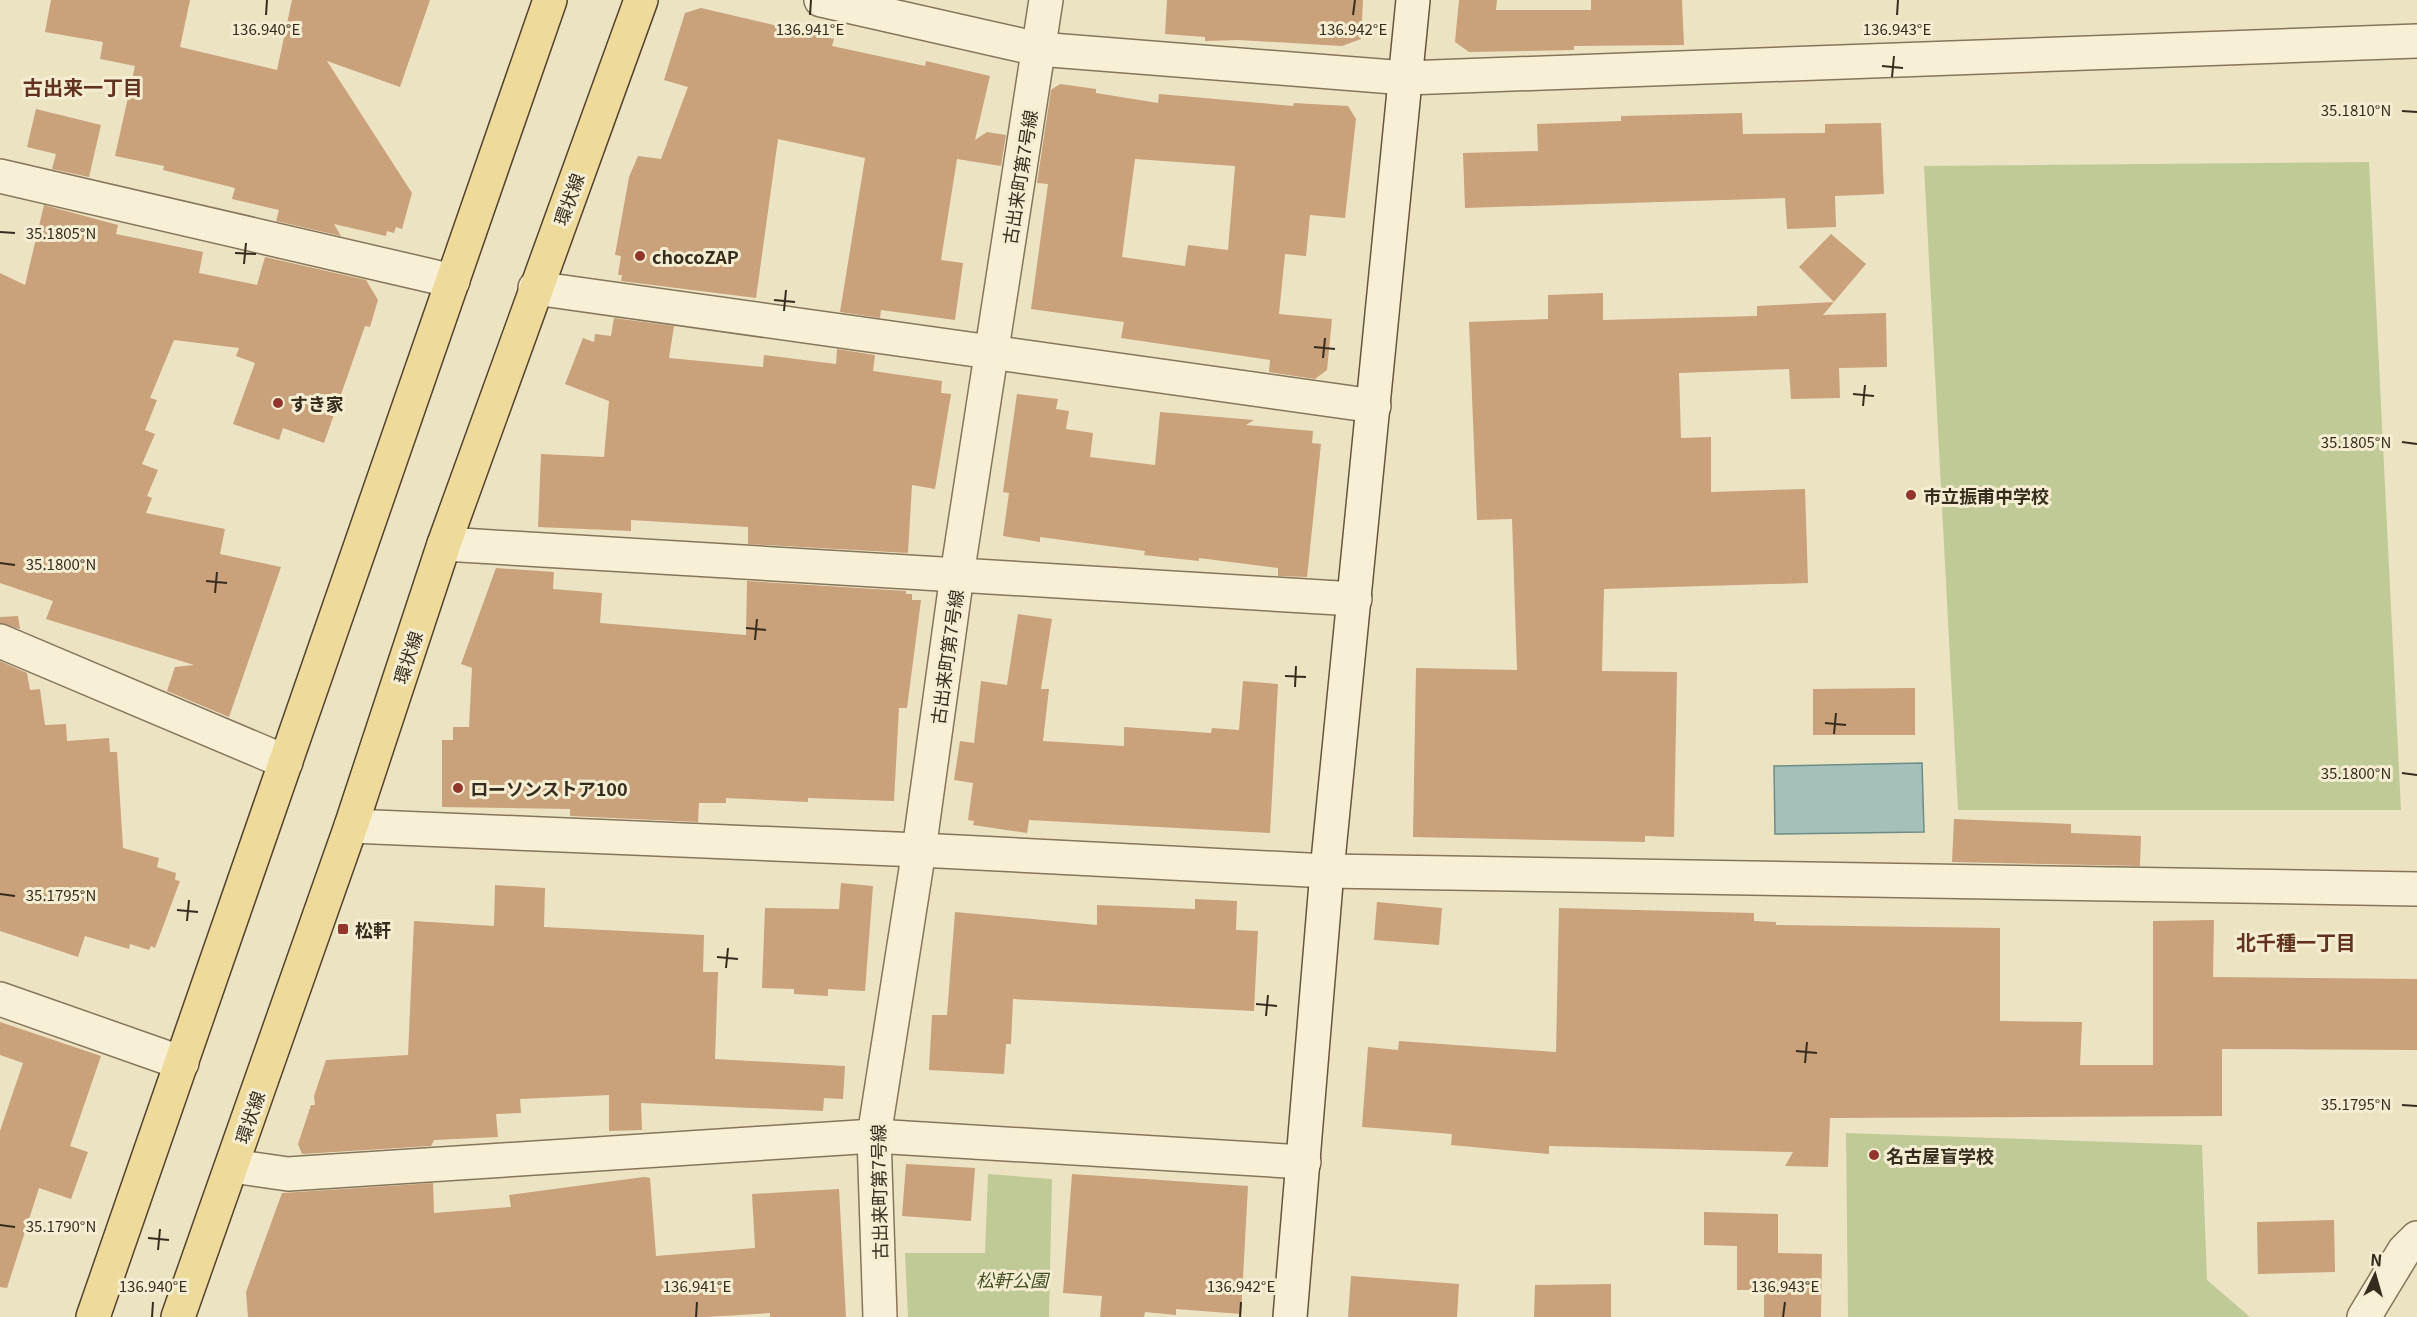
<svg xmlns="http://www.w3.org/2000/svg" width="2417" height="1317" viewBox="0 0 2417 1317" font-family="Georgia,'Noto Sans JP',serif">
<rect width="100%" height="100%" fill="#ece3c3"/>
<g fill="#c0ca97">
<polygon points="2369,162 2401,810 1958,810 1924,166"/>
<polygon points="1846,1133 2202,1145 2207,1280 2250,1317 1848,1317"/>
<polygon points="988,1174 1052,1179 1049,1317 908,1317 905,1253 985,1253"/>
</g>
<polygon fill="#a5bfb9" stroke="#6c8d87" stroke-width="1.5" points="1922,763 1924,832 1775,834 1774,766"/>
<g fill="#c9a17a" fill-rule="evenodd">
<polygon points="51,0 190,0 180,47 277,70 292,0 430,0 400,87 327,61 412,193 402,229 396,227 394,233 387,231 386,236 334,224 341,236 276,221 279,210 232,199 235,188 163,170 164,166 115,156 135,66 100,59 103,42 45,32"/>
<polygon points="1167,0 1363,0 1361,39 1342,46 1239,40 1205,41 1205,37 1165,34"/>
<polygon points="1459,0 1497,0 1496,10 1591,10 1591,0 1682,0 1684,45 1574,46 1574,50 1469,52 1455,42"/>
<polygon points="701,8 834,39 832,46 925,66 926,61 990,76 975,140 987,132 1006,135 1001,166 957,159 941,260 963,263 955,320 881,310 880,318 840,312 865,158 778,139 756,298 621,281 622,275 618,275 621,256 615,255 629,177 638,156 661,159 688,87 664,80 685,13"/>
<path d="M1060 84 1096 89V93L1158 103 1159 94 1293 106 1294 103 1348 106 1356 119 1345 218 1310 215 1306 256 1285 254 1279 314 1332 319 1327 370 1315 379 1269 372 1270 360 1121 338 1124 322 1031 309 1048 184 1037 183 1051 90ZM1135 159 1235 166 1228 250 1188 245 1185 266 1122 257Z"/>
<polygon points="36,109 101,125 89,177 52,169 56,154 27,147"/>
<polygon points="1742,113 1743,134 1825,133 1825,124 1881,123 1884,194 1835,196 1836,227 1787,229 1785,198 1465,208 1463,153 1538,151 1537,124 1621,121 1621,116"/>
<polygon points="44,205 118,225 116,234 203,252 199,273 257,285 265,257 366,280 378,300 370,327 365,326 324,443 283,428 279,440 233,424 255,363 236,356 239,348 174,340 150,398 157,400 145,430 155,434 142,464 158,470 147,496 152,498 146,513 225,529 220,554 281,567 229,717 167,691 175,667 194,665 46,619 53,601 0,583 0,273 25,285"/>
<polygon points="1831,234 1866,264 1823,315 1886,313 1887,367 1839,368 1840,398 1791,399 1789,369 1679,373 1681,438 1711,437 1711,492 1805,489 1808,583 1604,589 1602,671 1677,672 1674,837 1645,836 1645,842 1413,837 1416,668 1517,670 1512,519 1477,520 1469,322 1548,319 1548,295 1603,293 1603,320 1757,316 1757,306 1834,302 1799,267"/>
<polygon points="614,318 674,326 669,358 763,367 764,355 836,364 837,349 875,355 873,371 942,381 941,393 951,394 935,489 912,485 908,553 748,544 748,527 631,520 631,531 538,527 541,454 604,457 609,401 565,384 583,338 594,342 595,334 611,336"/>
<polygon points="1017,394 1058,399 1056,409 1069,411 1066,429 1093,433 1090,457 1155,465 1160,412 1254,420 1246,425 1313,431 1312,443 1321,444 1307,577 1278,576 1278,568 1199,558 1199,561 1144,555 1145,551 1040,537 1040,542 1003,536 1009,493 1003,492"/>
<polygon points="496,568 554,572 553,589 602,593 600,623 746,635 747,581 906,591 906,594 912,594 912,600 921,600 907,708 899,708 894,801 808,798 808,802 726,798 726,803 699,803 698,822 570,816 570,809 442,807 442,740 453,740 453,727 469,727 472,668 461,664"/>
<polygon points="1018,614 1052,619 1041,689 1049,689 1043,741 1124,746 1124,727 1211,733 1212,728 1239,730 1243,681 1278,684 1270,833 1029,820 1027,833 973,825 974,821 968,820 973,783 954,780 960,741 974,743 981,681 1007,685"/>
<polygon points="18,616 20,629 0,623 0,617"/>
<polygon points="0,661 27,673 30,690 40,689 45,725 66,724 67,741 109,738 110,752 117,752 123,848 159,858 157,867 176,873 175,880 180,881 155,948 151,946 149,950 130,944 129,949 85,936 78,957 0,931"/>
<polygon points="1915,688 1915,735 1813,735 1813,689"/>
<polygon points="1954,819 2071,824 2071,833 2141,836 2140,866 1952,862"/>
<polygon points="841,883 873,886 865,991 828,989 828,996 794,994 794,989 762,988 765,908 839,909"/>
<polygon points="495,885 545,888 544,927 704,935 703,972 718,972 715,1059 845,1066 843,1099 824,1098 823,1111 641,1103 642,1130 609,1131 609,1095 520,1099 521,1113 496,1114 498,1137 434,1140 431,1146 302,1154 298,1144 311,1105 315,1105 314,1096 326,1060 408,1055 414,921 494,926"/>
<polygon points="1195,899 1237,901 1236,930 1258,931 1254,1011 1013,999 1011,1044 1006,1044 1004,1074 929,1070 932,1015 947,1015 955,912 1097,925 1097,905 1195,909"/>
<polygon points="1377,902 1442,908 1439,945 1374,940"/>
<polygon points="1559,908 1754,913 1754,921 1776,922 1776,925 2000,928 2000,1021 2082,1022 2080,1065 2153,1065 2153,921 2214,920 2213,977 2417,979 2417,1050 2222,1049 2222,1116 1830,1118 1828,1167 1785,1166 1793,1152 1549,1146 1549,1154 1451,1145 1452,1134 1362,1127 1368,1047 1398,1050 1399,1041 1556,1052"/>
<polygon points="0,1022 101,1056 70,1146 88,1152 71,1199 39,1188 7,1288 0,1287 0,1131 23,1063 0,1055"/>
<polygon points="906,1164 975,1168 971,1221 902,1216"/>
<polygon points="1072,1174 1248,1186 1241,1314 1176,1309 1176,1315 1145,1312 1144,1317 1100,1317 1102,1296 1063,1293"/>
<polygon points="644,1177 650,1178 656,1256 755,1248 752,1194 839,1189 846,1317 770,1317 770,1313 706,1317 248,1317 246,1292 282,1193 433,1183 434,1213 511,1207 509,1195"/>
<polygon points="1704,1212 1778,1214 1778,1253 1822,1254 1821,1317 1764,1317 1764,1290 1737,1290 1737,1246 1704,1245"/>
<polygon points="2334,1220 2335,1272 2258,1274 2257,1222"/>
<polygon points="1351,1276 1459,1284 1457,1317 1348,1317"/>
<polygon points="1611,1284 1611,1317 1534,1317 1535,1285"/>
</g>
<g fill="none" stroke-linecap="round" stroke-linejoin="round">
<defs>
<g id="street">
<polyline points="821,0 1038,49 1406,78 2417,41"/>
<polyline points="0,176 453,281"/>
<polyline points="535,288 1374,406"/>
<polyline points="444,544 1355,599"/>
<polyline points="0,641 286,762"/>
<polyline points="351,826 919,850 1327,871 2417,889"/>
<polyline points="0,999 182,1063"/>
<polyline points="232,1166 288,1174 874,1136 1304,1162"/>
<polyline points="880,1317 874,1136 919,850 957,575 1046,0"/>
<polyline points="2364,1317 2404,1251 2417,1238"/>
</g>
<polyline id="secondary" points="1290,1317 1327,871 1413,0"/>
<g id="primary">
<polyline points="93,1317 550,0"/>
<polyline points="178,1317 351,826 444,544 641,0"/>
</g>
</defs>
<use href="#street" stroke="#85755a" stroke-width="36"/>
<use href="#secondary" stroke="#67563e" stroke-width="36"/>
<use href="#primary" stroke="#53432f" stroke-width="36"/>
<use href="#street" stroke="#f7f0d6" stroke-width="33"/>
<use href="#secondary" stroke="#f7f0d6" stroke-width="33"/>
<use href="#primary" stroke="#eedb9c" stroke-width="33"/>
</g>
<path fill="none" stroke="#362c1e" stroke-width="2" d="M266 15 267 0M810 15 811 0M1353 15 1355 0M1897 15 1898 0M1882 66 1903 68M1892 77 1894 56M2402 111 2417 112M0 232 15 233M235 253 256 254M244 264 246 243M774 300 795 302M784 311 786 290M1314 347 1335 349M1323 358 1325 338M1853 394 1874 396M1863 406 1865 385M2402 442 2417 444M0 563 15 565M206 581 227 583M215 593 217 572M746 628 766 630M755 640 757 619M1285 676 1306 677M1295 687 1296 666M1825 723 1846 725M1834 734 1836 713M2402 773 2417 775M0 894 15 896M177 910 198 912M187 921 189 900M717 957 738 959M726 968 728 948M1256 1004 1277 1006M1266 1016 1268 995M1796 1051 1817 1053M1805 1063 1807 1042M2402 1105 2417 1106M0 1225 15 1227M148 1238 169 1240M158 1250 160 1229M152 1317 153 1302M696 1317 697 1302M1240 1317 1241 1302M1783 1317 1785 1302"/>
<g fill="#92352d" stroke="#f4edd2" stroke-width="2">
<circle cx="640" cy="256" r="6"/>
<circle cx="278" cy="403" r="6"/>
<circle cx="1911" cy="495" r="6"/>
<circle cx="458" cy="788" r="6"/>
<rect x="337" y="923" width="12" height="12" rx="3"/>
<circle cx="1874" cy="1155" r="6"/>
</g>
<g text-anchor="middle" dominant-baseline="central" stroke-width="6" stroke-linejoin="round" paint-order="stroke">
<g font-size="18" fill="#362c1e" stroke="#f4edd2">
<text transform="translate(1019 177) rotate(-81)">古出来町第7号線</text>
<text transform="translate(568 199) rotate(-70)">環状線</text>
<text transform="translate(407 657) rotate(-72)">環状線</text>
<text transform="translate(946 657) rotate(-82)">古出来町第7号線</text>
<text transform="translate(249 1117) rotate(-71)">環状線</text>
<text transform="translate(878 1192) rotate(-91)">古出来町第7号線</text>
</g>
<g font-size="18" font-weight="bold" fill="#362c1e" stroke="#f4edd2" text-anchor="start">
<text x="652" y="256">chocoZAP</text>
<text x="290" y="403">すき家</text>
<text x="1923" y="495">市立振甫中学校</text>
<text x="470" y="788">ローソンストア100</text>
<text x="355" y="929">松軒</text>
<text x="1886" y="1155">名古屋盲学校</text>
</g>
<g font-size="18" font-style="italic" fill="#435125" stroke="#f4edd2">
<text x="1012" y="1279">松軒公園</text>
</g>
<g font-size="20" font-weight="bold" fill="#61321f" stroke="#f4edd2">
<text x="83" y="86">古出来一丁目</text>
<text x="2296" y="941">北千種一丁目</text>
</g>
</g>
<g font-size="15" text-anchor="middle" fill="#362c1e" stroke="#f4edd2" stroke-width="6" stroke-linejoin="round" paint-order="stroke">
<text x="266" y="35">136.940°E</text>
<text x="810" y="35">136.941°E</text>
<text x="1353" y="35">136.942°E</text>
<text x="1897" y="35">136.943°E</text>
<text x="2356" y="116">35.1810°N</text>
<text x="61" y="239">35.1805°N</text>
<text x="2356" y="448">35.1805°N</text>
<text x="61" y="570">35.1800°N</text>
<text x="2356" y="779">35.1800°N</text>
<text x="61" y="901">35.1795°N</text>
<text x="2356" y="1110">35.1795°N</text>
<text x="61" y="1232">35.1790°N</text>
<text x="153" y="1292">136.940°E</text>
<text x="697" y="1292">136.941°E</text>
<text x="1241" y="1292">136.942°E</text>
<text x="1785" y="1292">136.943°E</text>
</g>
<g transform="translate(2375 1275) rotate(5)" stroke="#f4edd2" stroke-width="4.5" paint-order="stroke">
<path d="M0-4.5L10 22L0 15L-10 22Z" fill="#362c1e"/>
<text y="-9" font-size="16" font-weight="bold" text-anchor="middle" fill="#362c1e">N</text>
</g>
</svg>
